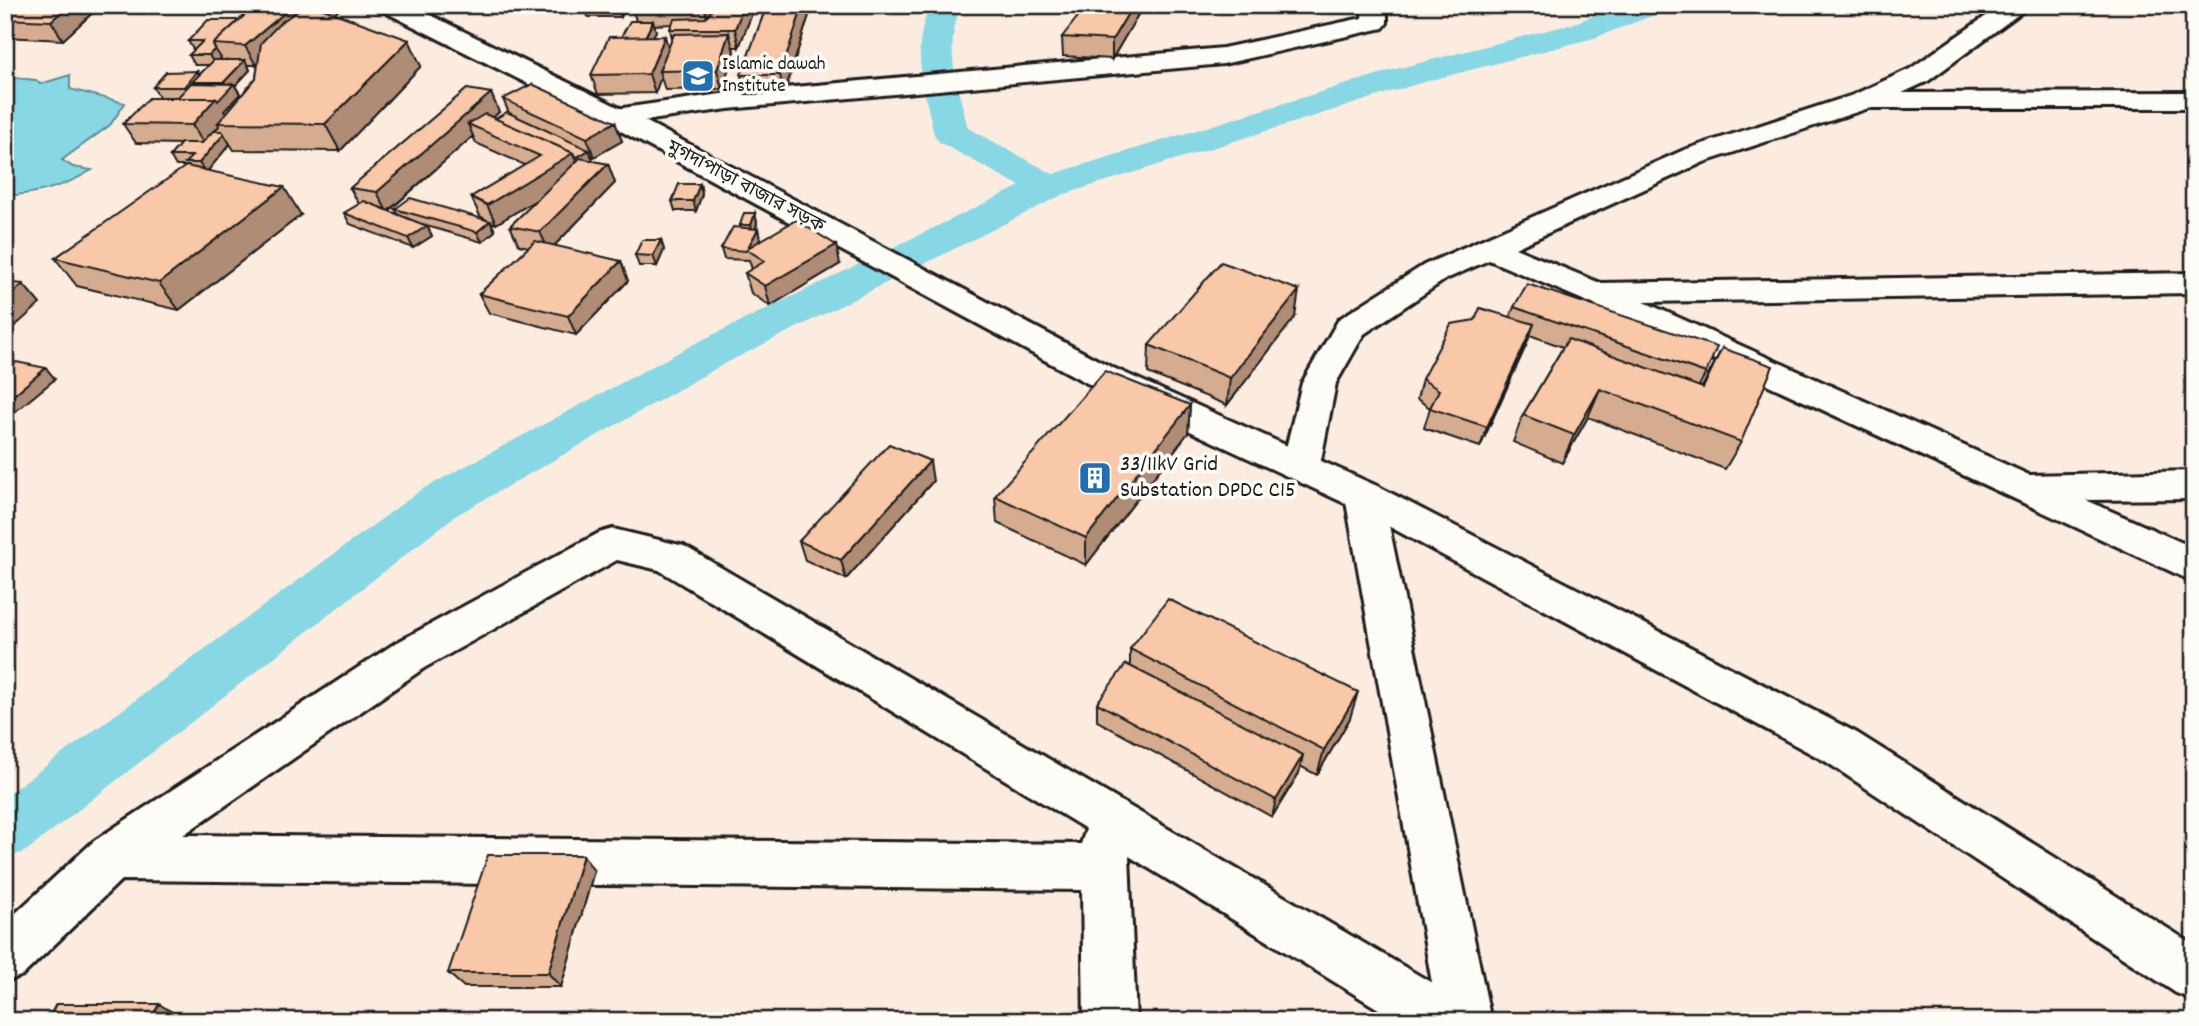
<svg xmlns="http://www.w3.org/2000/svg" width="2199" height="1026" viewBox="0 0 2199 1026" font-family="Dekko,'Noto Sans Bengali',sans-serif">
<rect width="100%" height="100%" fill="#fcecdf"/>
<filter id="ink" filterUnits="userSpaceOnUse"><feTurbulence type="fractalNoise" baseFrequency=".0143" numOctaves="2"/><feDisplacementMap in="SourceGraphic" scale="14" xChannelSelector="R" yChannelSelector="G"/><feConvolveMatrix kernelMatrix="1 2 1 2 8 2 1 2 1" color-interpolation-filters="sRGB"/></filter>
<g filter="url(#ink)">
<path fill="#88d7e4" stroke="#5d8c94" stroke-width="2" d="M70 75V89L125 103 110 125 62 160 73 167 92 170C64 187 37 194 5 196V77L36 80 40 84Z"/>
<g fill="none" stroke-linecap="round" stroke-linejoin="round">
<path fill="#88d7e4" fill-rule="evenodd" d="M931 5H962C942 46 958 87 968 128L1053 174 1396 69 1572 24 1622 5H1666L1662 12 1594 38 1420 83 1062 195 724 364 455 516 26 851 5 859V796L421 490 694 344 1020 186 939 142 934 134C925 91 909 47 931 5Z"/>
<defs>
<g id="minor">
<polygon points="1363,5 1387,5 1387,23 1383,28 1223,64 728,109 616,125 606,123 602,117 606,111 616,109 728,93 1223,48 1362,18"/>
<polygon points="2002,5 2031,5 1928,81 1902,93 2194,92 2194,108 1869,108 1704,162 1515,248 1600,283 2194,273 2194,293 1644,302 2029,475 2194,471 2194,499 2086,500 2194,548 2194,582 1609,311 1489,260 1446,279 1364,334 1336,383 1320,465 1314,475 1301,479 1288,475 1282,465 1302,383 1339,319 1424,265 1684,150 1853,95 1910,69"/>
<path d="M1364 482 1377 486 1383 496 1491 1021H1398L1129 856 1136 1021H1084L1082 890 121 880 23 975 5 982V923L94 841 394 644 599 533 613 529 684 546 1432 983 1345 496 1351 486ZM617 560 659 570 1086 829 1081 844 183 835 424 668Z"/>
</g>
<polygon id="tertiary" points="378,5 410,5 626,111 1111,367 1377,486 1857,733 2194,945 2194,1000 2176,993 1825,761 1351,506 1087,383 606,123 381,10"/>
</defs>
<use href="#minor" stroke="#1c1c1c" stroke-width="6"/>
<use href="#tertiary" stroke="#1c1c1c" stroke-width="6"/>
<use href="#minor" fill="#fdfcf7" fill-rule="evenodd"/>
<use href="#tertiary" fill="#fdfcf7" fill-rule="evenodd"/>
</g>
<g fill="#d5ac90" stroke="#1c1c1c" stroke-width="2" fill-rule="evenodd">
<polygon points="101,5 63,40 5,37 5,9"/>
<path d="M256 5H347L334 13 421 66 340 151 234 150 230 144 207 171 301 215 179 310 77 286 55 258 187 166H176L170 156 181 144 136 143 123 124 179 97H159L153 87 197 71 199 75 209 65H195L189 55 194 51 188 41 239 20ZM258 63 256 78 226 114 224 111 240 94 235 86 250 70 248 65H256Z"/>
<polygon points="521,5 584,5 582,8 522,9"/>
<polygon points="586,5 627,5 621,17 588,17 585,8"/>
<path d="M633 5H752L753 11 739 47H733L734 52 722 89 665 90 661 77 655 93 598 94 591 75 621 37 636 21 632 7ZM672 24 670 29 672 38 668 48 653 36 656 31 654 25Z"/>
<polygon points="767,5 809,5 810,12 784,94 745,94 741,75"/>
<polygon points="1139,13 1112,59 1063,56 1062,37"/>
<path d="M467 89 499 112 493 117 495 119 509 113 503 99 615 122 622 141 594 157 591 156 592 161 608 164 615 183 554 246 621 261 628 281 576 335 489 313 479 294 529 247 519 245 510 226 538 199 496 224 491 222 495 231 482 242 427 226 432 236 413 248 350 224 344 213 359 204 350 188ZM473 136 476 143 525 165 471 197 480 216 487 220 395 209 398 215 389 211Z"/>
<polygon points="700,184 702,194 696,211 675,211 672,201"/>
<polygon points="755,213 757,223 756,229 758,229 760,239 759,241 840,264 770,306 751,293 745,273 752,269 749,260 724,259 721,249 741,228 740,225"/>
<polygon points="661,240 664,250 657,266 639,266 635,255"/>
<polygon points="1514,307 1706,373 1699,386 1702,387 1722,348 1741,442 1725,469 1588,417 1562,463 1513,442 1523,415 1563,347 1530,335 1480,447 1424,428 1430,408 1417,399 1422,379 1510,317"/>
<polygon points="1295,317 1227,405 1148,373 1149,345"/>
<polygon points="1190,405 1188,433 1086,565 997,523 995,496"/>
<polygon points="933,481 846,579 805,560 799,541"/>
<polygon points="1130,649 1350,718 1317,775 1300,766 1299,773 1272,817 1097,721 1097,703 1130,665"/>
<polygon points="594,871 561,987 464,987 448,973"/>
</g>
<g fill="#ae8c76" stroke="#1c1c1c" stroke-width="2">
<polygon points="69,5 101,5 63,40 51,21"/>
<polygon points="294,5 298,5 306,21 256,65 245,46"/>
<polygon points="326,5 347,5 322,20 317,11"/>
<polygon points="619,5 627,5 621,17 618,7"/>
<polygon points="704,5 722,5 708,23"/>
<polygon points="744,5 752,5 753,11 739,47 735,29"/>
<polygon points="803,5 809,5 810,12 784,94 780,75"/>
<polygon points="1133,5 1139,5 1139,13 1112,59 1112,40"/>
<polygon points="653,21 656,31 648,47 645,38"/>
<polygon points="729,33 734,52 722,89 717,70"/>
<polygon points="665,36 670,55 659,71 661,77 655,93 649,74"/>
<polygon points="409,40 421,66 340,151 325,124"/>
<polygon points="215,49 221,58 215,65 209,55"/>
<polygon points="245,60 250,70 235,86 240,94 224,111 228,117 218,123 219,126 204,144 192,125 216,98 228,90 224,82"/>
<polygon points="197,71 203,81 192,82 197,88 190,96 184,87"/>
<polygon points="491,93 499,112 480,129 468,124 473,136 387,212 377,192"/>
<polygon points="615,122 622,141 594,157 587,138"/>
<polygon points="224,134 230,144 206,173 199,163"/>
<polygon points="589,150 593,160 581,167 577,157"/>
<polygon points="573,153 581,173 496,224 487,205"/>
<polygon points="608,164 615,183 549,251 540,232"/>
<polygon points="700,184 702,194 696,211 693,201"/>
<polygon points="284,187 301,215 179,310 159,283"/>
<polygon points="755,213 757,223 754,235 751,225"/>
<polygon points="490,221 495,231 482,242 477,232"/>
<polygon points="427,226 432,236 413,248 408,238"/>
<polygon points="758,229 760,239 753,253 747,249"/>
<polygon points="661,240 664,250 657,266 653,256"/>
<polygon points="836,245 840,264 770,306 765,286"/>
<polygon points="621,261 628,281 576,335 568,316"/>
<polygon points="23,284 40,304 5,335 5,300"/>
<polygon points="1299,290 1295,317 1227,405 1230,378"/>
<polygon points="1534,324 1527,344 1480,447 1487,427"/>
<polygon points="46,368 55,379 5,420 5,402"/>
<polygon points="1600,389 1588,417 1562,463 1574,435"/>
<polygon points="1190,405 1188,433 1086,565 1086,538"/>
<polygon points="930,461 933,481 846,579 841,560"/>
<polygon points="1358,692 1350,718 1317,775 1324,750"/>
<polygon points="1303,755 1299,773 1272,817 1276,800"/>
<polygon points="583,855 594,871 561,987 548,973"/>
<polygon points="159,1004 182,1018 180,1021 150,1021"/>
</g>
<g fill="#f8c8a8" stroke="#1c1c1c" stroke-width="2">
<polygon points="11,5 69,5 51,21 5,19 5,9"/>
<polygon points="256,5 294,5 245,46 213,44"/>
<polygon points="306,5 312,5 409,40 325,124 218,123 256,78 261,43 280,23"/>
<polygon points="312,5 326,5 321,8"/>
<polygon points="586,5 619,5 618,7 585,8"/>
<polygon points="633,5 677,5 632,7"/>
<polygon points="715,5 744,5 735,29 670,29 674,19 706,18"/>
<polygon points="767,5 803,5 780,75 741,75"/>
<polygon points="1087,5 1133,5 1112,40 1062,37"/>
<polygon points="208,20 239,20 213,44 215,49 209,55 189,55 203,41 188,41"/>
<polygon points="630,21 653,21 645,37 621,37"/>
<polygon points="729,33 717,70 659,71 674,34"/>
<polygon points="665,36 649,74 591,75 609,37"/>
<polygon points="214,60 245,60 224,82 192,82"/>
<polygon points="197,71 184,87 153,87 166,72"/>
<polygon points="191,83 234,84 218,101 216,98 177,98"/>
<polygon points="532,84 615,122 587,138 503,99"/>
<polygon points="467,89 491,93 377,192 350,188"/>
<polygon points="149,98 216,98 192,125 123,124"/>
<polygon points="507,112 589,150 577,157 574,155 573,153 495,119"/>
<polygon points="485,114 573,153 487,205 471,197 540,156 468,124"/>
<polygon points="213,131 222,131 224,134 199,163 185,163 192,156 170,156 181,143 202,143"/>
<polygon points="580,158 608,164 540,232 510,226"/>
<polygon points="186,166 284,187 159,283 55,258"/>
<polygon points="679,184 700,184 693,201 672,201"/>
<polygon points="410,198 490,221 477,232 395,209"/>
<polygon points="364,201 427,226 408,238 344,213"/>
<polygon points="744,213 755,213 751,225 740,225"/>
<polygon points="796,220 836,245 765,286 745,273 765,261 746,249"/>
<polygon points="733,227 758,229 746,251 721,249"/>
<polygon points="642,240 661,240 653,256 635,255"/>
<polygon points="535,241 621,261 568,316 479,294"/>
<polygon points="1221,262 1299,290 1230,378 1149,345"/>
<polygon points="5,282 23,284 5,300"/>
<polygon points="1527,284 1717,347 1706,373 1514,307"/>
<polygon points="1480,308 1534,324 1487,427 1430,408 1439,390 1422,379 1451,324 1475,320"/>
<polygon points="1568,339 1703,388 1722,348 1773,366 1741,442 1600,389 1574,435 1523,415"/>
<polygon points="16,362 46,368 5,402 5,371"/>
<polygon points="1105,371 1190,405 1086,538 995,496"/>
<polygon points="889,444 930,461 841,560 799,541"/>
<polygon points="1168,599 1358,692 1324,750 1130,649"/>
<polygon points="1126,664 1303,755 1276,800 1097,703"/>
<polygon points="488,855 583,855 548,973 448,973"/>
<polygon points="56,1004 159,1004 150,1021 47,1021"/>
</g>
</g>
<defs>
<symbol id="university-square" viewBox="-11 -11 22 22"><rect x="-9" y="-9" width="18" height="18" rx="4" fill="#1f6fb2" stroke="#fdfcf7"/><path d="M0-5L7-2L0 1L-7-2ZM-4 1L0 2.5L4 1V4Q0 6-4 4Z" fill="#fff"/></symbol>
<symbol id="building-square" viewBox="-11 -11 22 22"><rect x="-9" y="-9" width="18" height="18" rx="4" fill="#1f6fb2" stroke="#fdfcf7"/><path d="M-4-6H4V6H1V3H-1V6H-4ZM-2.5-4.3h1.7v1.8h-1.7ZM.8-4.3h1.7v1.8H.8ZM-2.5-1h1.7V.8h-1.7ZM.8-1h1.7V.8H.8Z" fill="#fff"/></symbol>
</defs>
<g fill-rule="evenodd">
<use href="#university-square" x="679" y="57" width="38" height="38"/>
<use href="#building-square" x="1076" y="459" width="38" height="38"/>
</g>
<g text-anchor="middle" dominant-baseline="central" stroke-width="7" stroke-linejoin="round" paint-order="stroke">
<g font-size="19" fill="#1c1c1c" stroke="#fdfcf7" text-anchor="start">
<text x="722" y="65">Islamic dawah<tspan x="722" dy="22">Institute</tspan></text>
</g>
<g font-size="19" fill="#1c1c1c" stroke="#fdfcf7">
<text transform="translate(745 188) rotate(28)">মুগদাপাড়া বাজার সড়ক</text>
</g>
<g font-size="23" fill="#1c1c1c" stroke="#fdfcf7" text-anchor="start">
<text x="1120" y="465">33/11kV Grid<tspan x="1120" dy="26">Substation DPDC C15</tspan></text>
</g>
</g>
<rect width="2199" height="1026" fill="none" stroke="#fdfcf7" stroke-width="28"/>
<rect x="14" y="14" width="2171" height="998" fill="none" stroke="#1c1c1c" stroke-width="2.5" filter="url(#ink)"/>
</svg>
